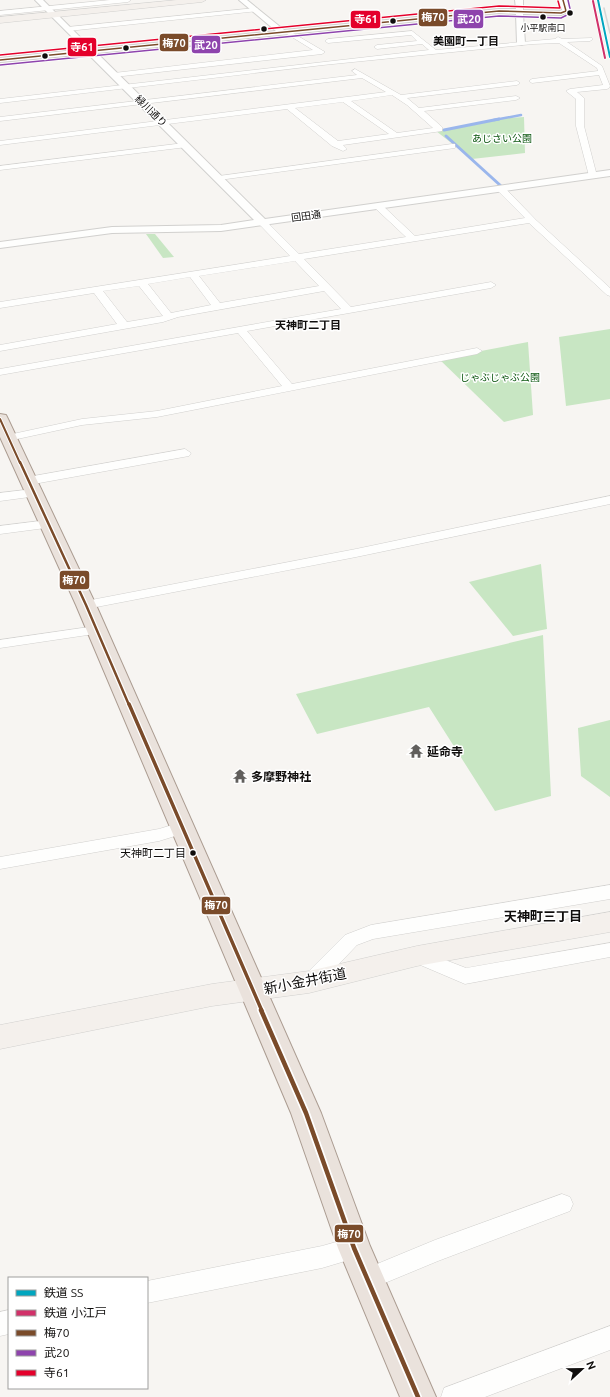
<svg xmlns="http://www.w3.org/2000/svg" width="610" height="1397" viewBox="0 0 610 1397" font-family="Ubuntu,'Noto Sans JP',sans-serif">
<rect width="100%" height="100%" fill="#f7f5f2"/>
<g fill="#c8e6c3">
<polygon points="524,117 525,153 472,159 436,131 507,118"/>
<polygon points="146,234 155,234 174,257 163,258"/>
<polygon points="610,329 610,399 566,406 559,337"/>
<polygon points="528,342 533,415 504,422 439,359"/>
<polygon points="541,564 547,629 513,636 469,582"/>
<polygon points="543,635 551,796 495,811 429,707 317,734 296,694"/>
<polygon points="610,720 610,797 581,776 578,728"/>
</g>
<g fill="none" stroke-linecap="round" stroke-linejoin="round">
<polyline stroke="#9ab6ec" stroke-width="2.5" points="494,120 521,115"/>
<g stroke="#9ab6ec" stroke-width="3">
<polyline points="444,130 499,119"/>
<polyline points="446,136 501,186"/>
</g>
<defs>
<g id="minor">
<polygon points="110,0 131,0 128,2 0,15 0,11"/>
<polygon points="256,8 258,9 258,11 68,31 65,29 68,27"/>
<polygon points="281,29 291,32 325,52 322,54 114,77 111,75 114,73 313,50 287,34 279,32 278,31"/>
<polygon points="412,31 436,50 555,39 558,37 562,39 592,38 593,39 590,41 567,42 602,66 610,86 609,88 607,89 577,92 584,98 584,126 597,176 596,178 589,176 576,126 576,99 566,91 570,89 603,85 599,75 532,83 529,81 532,79 598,71 597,68 559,43 533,44 323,65 0,103 0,99 429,50 422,44 377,49 374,47 377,45 417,41 411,35 328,43 325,41 328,39"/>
<path d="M355 69 401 95 517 81 520 83 517 85 407 98 419 108 516 96 520 98 516 100 424 111 442 127V131L343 145 347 149 343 151 332 146 287 109 0 145V141L386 92 362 78 0 121V117L357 75 352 71ZM392 95 407 105 433 128 397 133 351 101ZM343 102 389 134 338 141 295 108Z"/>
<polygon points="184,143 187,143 187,147 0,170 0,166"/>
<polygon points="452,144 455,144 455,148 219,180 215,178 219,176"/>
<path d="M501 186 504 187 536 220 610 288V296L607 295 529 223 304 259 351 307 491 282 496 285 491 288 247 331 292 384 477 348 482 351 477 354 157 417 82 425 8 441 2 438 8 435 82 419 157 411 282 386 238 333 0 375V369L341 309 324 291 178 317 163 322 0 351V345L117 324 94 293 0 308V302L290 256 259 224V220H265L299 254 406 237 375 208V204H381L415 236 525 218 498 191 497 189ZM295 261 319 286 220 303 199 276ZM190 277 211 305 171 313 148 284ZM139 286 163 316 127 322 103 291Z"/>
<polygon points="185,449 191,453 189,456 28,485 22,481 28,477"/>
<polygon points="33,489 37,490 39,493 37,496 0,501 0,493"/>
<polygon points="610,496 610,504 356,557 86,609 81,608 79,605 81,602 86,601 356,549"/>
<polygon points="48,520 54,524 53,527 0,534 0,526"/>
<polygon points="96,626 101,627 103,630 101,633 0,648 0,640"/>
<polygon points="182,822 188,824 190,828 188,832 159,841 0,869 0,857 159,829"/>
<polygon points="610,885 610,899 373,939 357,945 317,987 310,990 303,987 301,982 303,977 345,935 371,925"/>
<polygon points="610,943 610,957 465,984 411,961 408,956 411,951 417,949 466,968"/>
<polygon points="562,1194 570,1197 573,1204 570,1211 438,1261 368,1290 360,1287 357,1279 360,1271 435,1240"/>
<polygon points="354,1237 362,1240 365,1248 362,1256 322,1268 147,1303 147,1281 322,1246"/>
<polygon points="9,1310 9,1334 0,1336 0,1312"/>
<polygon points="610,1326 610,1350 485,1397 441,1397 444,1388"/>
</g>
<polygon id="tertiary" points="35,0 43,0 92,49 276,31 239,0 247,0 284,30 499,9 516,9 515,0 523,0 523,10 560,11 562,10 559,0 567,0 570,11 561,15 523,14 525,43 521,45 517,43 516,14 499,13 97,53 265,219 610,170 610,176 221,231 112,233 0,248 0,242 112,227 221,225 254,220 88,54 0,62 0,58 84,49"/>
<g id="secondary">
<polygon points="177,0 206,0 202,2 0,23 0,17"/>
<polygon points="610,912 610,932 417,966 309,993 212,1006 0,1049 0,1025 212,984 309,971 417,946"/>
</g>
<polygon id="primary" points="0,414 6,415 8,419 96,605 321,1113 370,1246 436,1397 400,1397 338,1248 291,1113 76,605 0,437"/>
</defs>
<use href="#minor" stroke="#d1d0ce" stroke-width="1"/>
<use href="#tertiary" stroke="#d1d0ce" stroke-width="2"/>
<use href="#secondary" stroke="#d1d0ce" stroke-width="1"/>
<use href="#primary" stroke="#ab9c91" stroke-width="2"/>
<use href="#minor" fill="#fefefd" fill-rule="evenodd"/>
<use href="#tertiary" fill="#fefefd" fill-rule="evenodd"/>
<use href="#secondary" fill="#f4f0ec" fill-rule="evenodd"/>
<use href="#primary" fill="#eae2dc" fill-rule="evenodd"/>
<polyline stroke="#d6d6d5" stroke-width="1.5" points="604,8 610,33"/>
<defs>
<polyline id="bus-1-far4" points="0,60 499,11 561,13 566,11 563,0"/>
<polyline id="bus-1-far3" points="0,419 20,463"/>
<polyline id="bus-1-far2" points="20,462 86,605 129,705"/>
<polyline id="bus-1-far1" points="129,704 262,1011"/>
<polyline id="bus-1" points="261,1010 306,1113 354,1248 418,1397"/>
<polyline id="bus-2" points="0,65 499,16 561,18 571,13 568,0"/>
<polyline id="bus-3" points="0,55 499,6 560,8 558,1"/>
</defs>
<use href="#bus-1-far4" stroke="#fff" stroke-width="3"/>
<use href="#bus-1-far3" stroke="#fff" stroke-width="4"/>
<use href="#bus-1-far2" stroke="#fff" stroke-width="5"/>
<use href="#bus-1-far1" stroke="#fff" stroke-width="6"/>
<use href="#bus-1" stroke="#fff" stroke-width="8"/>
<use href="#bus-2" stroke="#fff" stroke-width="3"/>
<use href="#bus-3" stroke="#fff" stroke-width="3"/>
<use href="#bus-1-far4" stroke="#7a4b2a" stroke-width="1.5"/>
<use href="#bus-1-far3" stroke="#7a4b2a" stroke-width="2"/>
<use href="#bus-1-far2" stroke="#7a4b2a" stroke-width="2.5"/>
<use href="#bus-1-far1" stroke="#7a4b2a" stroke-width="3.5"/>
<use href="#bus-1" stroke="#7a4b2a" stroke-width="4.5"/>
<use href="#bus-2" stroke="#8e44ad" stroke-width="1.5"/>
<use href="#bus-3" stroke="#e4002b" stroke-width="1.5"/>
<defs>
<polyline id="rail-1" points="598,0 610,57"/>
<polyline id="rail-2" points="593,1 605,58"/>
</defs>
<use href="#rail-1" stroke="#fff" stroke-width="3.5"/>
<use href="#rail-2" stroke="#fff" stroke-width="3.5"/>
<use href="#rail-1" stroke="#00a6bf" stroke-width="2"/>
<use href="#rail-2" stroke="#d13169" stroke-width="2"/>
</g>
<defs>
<symbol id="temple-bare" viewBox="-9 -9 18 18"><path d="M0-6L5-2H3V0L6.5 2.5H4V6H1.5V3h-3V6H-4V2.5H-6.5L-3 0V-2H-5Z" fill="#615f5d" stroke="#fff" stroke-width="2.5" paint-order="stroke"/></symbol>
</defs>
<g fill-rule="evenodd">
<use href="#temple-bare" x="406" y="741" width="20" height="20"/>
<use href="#temple-bare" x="230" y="766" width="20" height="20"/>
</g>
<g fill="#100e0d" stroke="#fff" stroke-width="1.5">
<circle cx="570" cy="13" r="3.5"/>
<circle cx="543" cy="17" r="3.5"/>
<circle cx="393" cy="21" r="3.5"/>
<circle cx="264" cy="29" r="3.5"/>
<circle cx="126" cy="48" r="3.5"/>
<circle cx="45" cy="56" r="3.5"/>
<circle cx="193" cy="853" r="3.5"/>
</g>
<g text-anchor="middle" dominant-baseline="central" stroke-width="3" stroke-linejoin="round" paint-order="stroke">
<g font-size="9" fill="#100e0d" stroke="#fff">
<text x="543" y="28">小平駅南口</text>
</g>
<g font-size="10" fill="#100e0d" stroke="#fff">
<text transform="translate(151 111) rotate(44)">緑川通り</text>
<text transform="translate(306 216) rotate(-8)">回田通</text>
</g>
<g font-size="10" fill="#0a550e" stroke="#fff">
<text x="502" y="138">あじさい公園</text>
<text x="500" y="377">じゃぶじゃぶ公園</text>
</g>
<g font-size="11" font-weight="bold" fill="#100e0d" stroke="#fff">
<text x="466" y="41">美園町一丁目</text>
<text x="308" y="325">天神町二丁目</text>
</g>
<g font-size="11" fill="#100e0d" stroke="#fff" text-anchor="end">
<text x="186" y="853">天神町二丁目</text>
</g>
<g font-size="12" font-weight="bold" fill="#100e0d" stroke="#fff" text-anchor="start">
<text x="427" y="751">延命寺</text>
<text x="251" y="776">多摩野神社</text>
</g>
<g font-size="13" font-weight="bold" fill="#100e0d" stroke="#fff">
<text x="543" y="916">天神町三丁目</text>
</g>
<g font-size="14" fill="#100e0d" stroke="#fff">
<text transform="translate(305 981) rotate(-11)">新小金井街道</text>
</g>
</g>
<g stroke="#fff" stroke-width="1.5">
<rect x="418" y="8" width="30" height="19" rx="4" fill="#7a4b2a"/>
<rect x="453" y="9" width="31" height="20" rx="4" fill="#8e44ad"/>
<rect x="350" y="10" width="31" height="19" rx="4" fill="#e4002b"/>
<rect x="159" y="33" width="30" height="19" rx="4" fill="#7a4b2a"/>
<rect x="191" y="35" width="30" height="19" rx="4" fill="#8e44ad"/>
<rect x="67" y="37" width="30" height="20" rx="4" fill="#e4002b"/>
<rect x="59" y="570" width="31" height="20" rx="4" fill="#7a4b2a"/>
<rect x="201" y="896" width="30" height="19" rx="4" fill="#7a4b2a"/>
<rect x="334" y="1224" width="30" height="19" rx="4" fill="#7a4b2a"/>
</g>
<g font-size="11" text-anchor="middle" font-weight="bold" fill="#fff">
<text x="433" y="21">梅70</text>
<text x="469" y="23">武20</text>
<text x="366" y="23">寺61</text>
<text x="174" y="47">梅70</text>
<text x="206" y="49">武20</text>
<text x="82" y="51">寺61</text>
<text x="74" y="584">梅70</text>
<text x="216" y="909">梅70</text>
<text x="349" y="1238">梅70</text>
</g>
<rect x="8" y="1277" width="140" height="112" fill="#ffffff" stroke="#9f9f9e"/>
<rect x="16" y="1290" width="20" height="6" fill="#00a6bf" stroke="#9f9f9e"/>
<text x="44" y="1297" font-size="12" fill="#100e0d">鉄道 SS</text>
<rect x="16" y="1310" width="20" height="6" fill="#d13169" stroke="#9f9f9e"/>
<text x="44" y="1317" font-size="12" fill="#100e0d">鉄道 小江戸</text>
<rect x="16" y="1330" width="20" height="6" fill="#7a4b2a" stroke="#9f9f9e"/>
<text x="44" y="1337" font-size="12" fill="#100e0d">梅70</text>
<rect x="16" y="1350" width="20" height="6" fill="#8e44ad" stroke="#9f9f9e"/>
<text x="44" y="1357" font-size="12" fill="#100e0d">武20</text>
<rect x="16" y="1370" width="20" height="6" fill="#e4002b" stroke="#9f9f9e"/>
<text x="44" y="1377" font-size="12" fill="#100e0d">寺61</text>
<g transform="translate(582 1369) rotate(68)" stroke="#ffffff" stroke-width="3" paint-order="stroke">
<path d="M0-3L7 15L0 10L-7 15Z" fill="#100e0d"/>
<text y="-6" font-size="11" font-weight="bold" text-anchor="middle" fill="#100e0d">N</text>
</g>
</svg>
